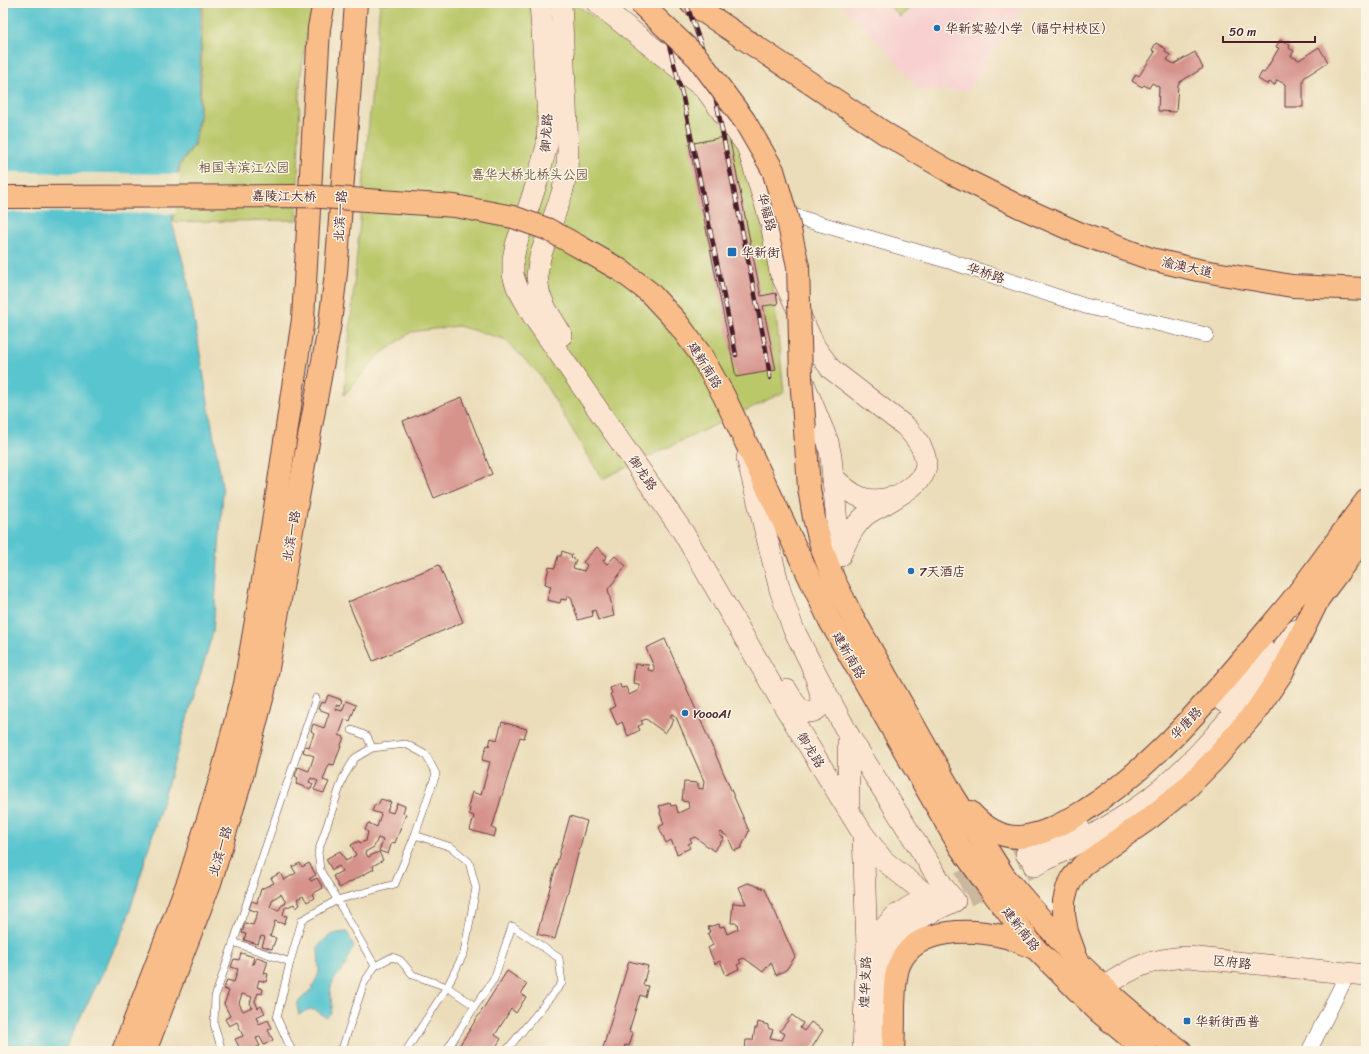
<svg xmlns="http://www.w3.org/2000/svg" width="1369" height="1054" viewBox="0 0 1369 1054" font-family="Sriracha,'LXGW WenKai TC',sans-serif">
<rect width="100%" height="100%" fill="#fcf5e5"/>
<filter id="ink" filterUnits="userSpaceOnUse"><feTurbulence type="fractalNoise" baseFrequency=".025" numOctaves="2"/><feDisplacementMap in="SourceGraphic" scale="8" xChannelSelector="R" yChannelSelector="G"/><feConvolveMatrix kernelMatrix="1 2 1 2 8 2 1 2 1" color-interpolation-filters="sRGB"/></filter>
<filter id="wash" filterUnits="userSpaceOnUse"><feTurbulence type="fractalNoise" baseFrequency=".012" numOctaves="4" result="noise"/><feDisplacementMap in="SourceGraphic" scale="16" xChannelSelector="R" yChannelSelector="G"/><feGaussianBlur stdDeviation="0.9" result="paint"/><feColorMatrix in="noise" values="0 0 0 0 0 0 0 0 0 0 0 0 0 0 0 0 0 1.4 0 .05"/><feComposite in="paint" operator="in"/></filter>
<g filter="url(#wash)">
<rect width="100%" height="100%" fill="#ebddb9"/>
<polygon fill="#f7d0cf" points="839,3 1027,3 967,91 919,90 889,53"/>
<g fill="#bac86a" stroke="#82744a">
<polygon points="203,3 315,3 308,28 300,82 297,220 173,222 180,165 194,146 200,118"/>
<polygon points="380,3 573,3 584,10 699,94 740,146 759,212 772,279 784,392 602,479 539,374 504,339 458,326 411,332 378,356 344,395"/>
<polygon points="887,3 915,3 900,17"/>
</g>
<g fill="#58c5cf" stroke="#51727d">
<polygon points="3,3 201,3 199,117 193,145 179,165 172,223 187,276 223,492 213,632 125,927 64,1051 3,1051"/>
<path d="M347 932 354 947C349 952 349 958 346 964 342 972 333 977 331 987 328 999 338 1009 326 1018 316 1009 310 1006 299 1015L297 1006 298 1002 312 989 319 973 318 947C328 935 332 933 347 932Z"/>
</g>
<polygon fill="#ebddb9" points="3,172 180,174 175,214 3,212"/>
<g id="blocks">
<g fill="#d5938c" fill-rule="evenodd">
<polygon points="1280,40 1290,45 1289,48 1294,51 1291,56 1299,60 1319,47 1328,62 1305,77 1303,80 1303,107 1285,107 1285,84 1277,80 1275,85 1269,82 1268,85 1258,79 1262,72 1264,73 1279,48 1276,47"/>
<polygon points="1156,43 1166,49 1165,52 1170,55 1167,60 1174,64 1195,52 1203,68 1180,82 1178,85 1176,112 1158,111 1159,87 1152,83 1149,88 1144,85 1142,87 1132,81 1136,74 1139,76 1155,52 1152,50"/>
<polygon points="729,136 761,296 776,293 778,304 763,306 776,370 736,377 689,144"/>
<polygon points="462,397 492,474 434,498 403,421"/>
<polygon points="597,547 607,556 603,561 607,564 615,556 626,566 608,589 614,616 598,620 595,610 592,611 593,616 578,620 571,597 567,596 566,600 561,599 560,603 547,600 551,586 545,584 549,567 555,568 558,556 561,556 562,551 572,555 571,558 576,560 573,568 584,571 587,565 583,562"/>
<polygon points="439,565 463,622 373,661 348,602"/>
<polygon points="665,639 749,831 741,848 734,851 728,837 721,832 719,835 724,838 714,851 695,837 690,839 692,842 688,844 690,848 677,854 671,840 666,843 659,827 664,824 660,813 661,811 659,806 670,803 671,806 676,805 678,813 689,808 688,802 682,801 684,782 698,783 698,788 703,789 704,781 676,717 672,714 670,717 674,720 665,733 646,719 641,721 643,724 638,726 640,730 628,736 622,722 617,725 610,709 615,706 610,694 612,693 610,688 620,684 621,688 626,687 629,695 639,690 639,684 633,683 635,664 649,665 648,670 654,671 654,667 646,648"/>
<polygon points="328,695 342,700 340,706 336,705 335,709 342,711 346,701 356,705 350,721 345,719 339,735 344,737 334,765 329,764 323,780 329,782 324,793 314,790 318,781 311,778 309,782 313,784 311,789 296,784 298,778 295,776 298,767 309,771 314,756 303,752 305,746 309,747 314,733 311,731 313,724 324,728 329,713 318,709 321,702 325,703"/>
<polygon points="502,722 527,729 524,738 520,737 492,828 496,830 494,837 470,830 474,816 469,814 470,808 468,807 472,792 481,795 490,762 482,760 487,745 489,746 491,738 497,740"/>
<polygon points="381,799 391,802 387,811 393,813 397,803 405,806 403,813 406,814 395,843 392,842 388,854 379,851 383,840 378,838 374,847 365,852 368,857 379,852 383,860 373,866 374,869 339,888 333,876 342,871 339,866 332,870 326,859 340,851 346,861 356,855 351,845 359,841 360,843 366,841 368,832 365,830 368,823 377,827 381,814 372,811 375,804 378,805"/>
<polygon points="570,816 587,821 555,939 537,934"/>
<path d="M300 863 302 867 309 863 316 875 309 879 311 881 317 878 323 888 312 894 314 898 307 902 303 896 297 899 300 905 296 908 294 904 285 908 283 915 287 916 284 924 275 921 270 937 276 938 272 949 262 946 265 937 261 936 258 944 244 940 246 934 242 933 245 923 253 925 258 912 249 909 252 901 257 903 261 889 274 883 271 878 280 873 284 880 296 873 292 867ZM281 894 286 903 281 906 279 910 270 907 273 899Z"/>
<polygon points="748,883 765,889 795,957 786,970 776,975 771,962 763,972 744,958 739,960 741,963 737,965 739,969 726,975 720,961 715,964 708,948 713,945 708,934 710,932 708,927 719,924 720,927 724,926 727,934 738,929 737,923 731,923 733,903 746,904 739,887"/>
<path d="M241 953 254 957 252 964H254L257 957 268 961 264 973 268 974 266 982 259 980 257 987 263 989 262 994 258 993 255 1001 258 1008 261 1006 265 1013 256 1017 259 1024 268 1020 272 1028 268 1030 273 1040 264 1045 260 1037 256 1038 260 1046 250 1051H246L244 1047 240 1049 235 1039 243 1036 237 1022 229 1026 225 1019 230 1016 224 1004 229 991 224 989 227 980 234 982 238 969 231 967 234 959 239 960ZM242 994 252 997 250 1003 252 1007 243 1011 239 1003Z"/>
<polygon points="629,961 648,966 643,985 648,986 645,997 640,995 629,1031 633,1033 629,1046 625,1045 623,1051 602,1051"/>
<polygon points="507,971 527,984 521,994 526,997 516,1013 511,1009 495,1035 501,1039 493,1051 487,1051 485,1050 484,1051 456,1051"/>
<polygon points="792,1015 803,1023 800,1028 804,1031 811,1022 823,1030 810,1051 745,1051 746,1040 753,1040 755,1028 757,1028 758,1022 768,1025 768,1028 773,1030 770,1038 782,1040 785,1034 780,1031"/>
</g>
</g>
</g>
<g filter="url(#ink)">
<use href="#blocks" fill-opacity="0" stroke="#623c40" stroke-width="1"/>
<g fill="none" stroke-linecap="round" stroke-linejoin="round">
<g stroke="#cbb79d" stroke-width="21" stroke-dasharray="21 10" stroke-linecap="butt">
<polyline points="959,883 1026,854"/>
<polyline points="967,896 1034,866"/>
</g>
<defs>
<g id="lane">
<polyline points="352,730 367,736 372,748"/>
<polyline points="233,942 290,962"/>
<polyline points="375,966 392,957 400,960 413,975 447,987 475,1006"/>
<polyline points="222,1051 214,1024 215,997 316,698"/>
<polyline points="292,1051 277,1018 290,962 302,920 337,900 395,884 415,835 436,774 426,755 406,744 372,748 355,758 343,778 318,852 320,870 375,966 364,983 342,1049 335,1051"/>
<polyline points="406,1051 447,987 464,953 476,888 469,862 451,847 415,835"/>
<polyline points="446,1051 475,1006 494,979 512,926 559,958 562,983 506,1051"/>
</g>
<g id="street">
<polyline points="779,212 949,261 1085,306 1206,335"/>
<polyline points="1309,1051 1348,973"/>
</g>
<g id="secondary">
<polyline points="540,3 548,117 547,145 537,182 516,245 513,259 513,275 517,287 533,316 683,532 784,706 863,834 883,860 942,907"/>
<polyline points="561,3 568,148 567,172 562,193 540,257 537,275 539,293 546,309 562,335"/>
<path d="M597 3 706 90 747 146 771 223 780 272 815 347 831 369 905 426C918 439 935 462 920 479 912 489 898 496 887 503 881 507 873 510 866 515 853 526 847 541 840 556"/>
<polyline points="803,381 828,442 831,457 840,556"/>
<polyline points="747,458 780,590 793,628 811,664 848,734 945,889 955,901"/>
<path d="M834 478C853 496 866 505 893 497"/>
<path d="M787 690C792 699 801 717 814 711 819 709 820 705 821 701 821 689 814 675 811 664"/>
<polyline points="1224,702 1263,648"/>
<polyline points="848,734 849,810"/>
<polyline points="863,834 867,946 863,1051"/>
<polyline points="1026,854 1079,827"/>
<path d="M1034 866C1070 848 1106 829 1139 806 1203 760 1251 693 1296 630"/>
<polyline points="867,946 895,916 911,906 939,892"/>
<path d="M1104 987C1134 966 1151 959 1188 957L1366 975"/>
<path d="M880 1051C880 1027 877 962 890 944 905 924 931 912 953 902"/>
</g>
<g id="primary">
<polyline points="691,3 886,134 952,173 1018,206 1081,234 1151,259 1198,270 1292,286 1366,289"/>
<polyline points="580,247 620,270 649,292 676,321 701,355 724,396 830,621 960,847 987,885 1035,948 1098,1011 1146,1051"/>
<polyline points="805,430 809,488 814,518 822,549 834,580 851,614 953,795 1004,876 1081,965 1115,998 1152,1030 1181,1051"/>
<path d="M970 812C983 826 999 838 1020 837 1043 835 1064 823 1084 811 1149 770 1200 710 1249 652 1266 631 1285 610 1301 589 1323 560 1344 530 1366 501"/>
<polyline points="1074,951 1067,932 1064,915 1064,901 1067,889 1073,877 1083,865 1150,818 1187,788 1215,759 1256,711 1282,673 1319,598 1366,535"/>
<polyline points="123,1051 190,877 222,774 245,684 273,522 303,319 319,28 324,3"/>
<polyline points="145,1051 210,883 240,784 264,691 292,530 330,323 336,273 356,3"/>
<path d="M893 1051C894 1036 894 1021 894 1005 895 991 894 976 900 963 917 926 973 929 1006 937 1016 940 1025 945 1035 948"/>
</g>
</defs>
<use href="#lane" stroke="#623c40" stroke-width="8"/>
<use href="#street" stroke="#623c40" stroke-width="16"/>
<use href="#secondary" stroke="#623c40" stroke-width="22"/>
<use href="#primary" stroke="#623c40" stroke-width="24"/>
<use href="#lane" stroke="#fff" stroke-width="7"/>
<use href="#street" stroke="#fff" stroke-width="15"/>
<use href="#secondary" stroke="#fce5d0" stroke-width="21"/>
<use href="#primary" stroke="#f8bd89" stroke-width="22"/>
<defs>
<g id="rail">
<polyline points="653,3 666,34 683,98 736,355"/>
<polyline points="686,3 701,44 716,100 766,350 770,378"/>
</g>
</defs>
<use href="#rail" stroke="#4a1f2b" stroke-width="4.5"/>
<use href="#rail" stroke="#fcf5e5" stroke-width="3" stroke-dasharray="9" stroke-linecap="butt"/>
<defs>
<g id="primary-bridge">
<polyline points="640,3 698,58 744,120 773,170 788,221 798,266 801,377 805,430"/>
<polyline points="3,197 307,196 455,206 513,217 547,229 580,247"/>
</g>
</defs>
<use href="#primary-bridge" stroke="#623c40" stroke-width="24" stroke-linecap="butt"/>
<use href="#primary-bridge" stroke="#f8bd89" stroke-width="22"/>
</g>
</g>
<g fill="#1f6fb2" stroke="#fcf5e5" stroke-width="1.5">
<circle cx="937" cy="28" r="4"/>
<rect x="727" y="247" width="10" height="10" rx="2"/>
<circle cx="911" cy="571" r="4"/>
<circle cx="685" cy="713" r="4"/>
<rect x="1183" y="1017" width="8" height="8" rx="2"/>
</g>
<g text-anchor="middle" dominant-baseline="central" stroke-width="3" stroke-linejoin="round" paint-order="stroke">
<g font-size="13" fill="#4a1f2b" stroke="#fcf5e5" text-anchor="start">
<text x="945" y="28">华新实验小学（福宁村校区）</text>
<text x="741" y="252">华新街</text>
<text x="919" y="571">7天酒店</text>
<text x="693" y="713">YoooA!</text>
<text x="1195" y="1021">华新街西普</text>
</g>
<g font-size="13" fill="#4a1f2b" stroke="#fcf5e5">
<text transform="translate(546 133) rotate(-86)">御龙路</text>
<text transform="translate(284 196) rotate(1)">嘉陵江大桥</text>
<text transform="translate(767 212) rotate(75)">华福路</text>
<text transform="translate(340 216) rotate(-86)">北滨一路</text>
<text transform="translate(1187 267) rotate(13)">渝澳大道</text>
<text transform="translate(986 273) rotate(18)">华桥路</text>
<text transform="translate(705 365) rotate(58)">建新南路</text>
<text transform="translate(643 473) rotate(55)">御龙路</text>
<text transform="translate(291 536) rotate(-80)">北滨一路</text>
<text transform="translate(849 655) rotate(60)">建新南路</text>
<text transform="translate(1186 723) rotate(-46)">华唐路</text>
<text transform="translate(811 750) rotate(58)">御龙路</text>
<text transform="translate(220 851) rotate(-73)">北滨一路</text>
<text transform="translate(1021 929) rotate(52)">建新南路</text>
<text transform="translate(1232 962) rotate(6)">区府路</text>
<text transform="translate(865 982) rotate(-88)">煌华支路</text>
</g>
<g font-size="13" fill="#6c523e" stroke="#fcf5e5">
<text x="244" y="167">相国寺滨江公园</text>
<text x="530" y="174">嘉华大桥北桥头公园</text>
</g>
</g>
<rect width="1369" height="1054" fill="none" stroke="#fcf5e5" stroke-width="16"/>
<path d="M1223 36v6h92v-6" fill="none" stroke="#4a1f2b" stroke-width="2"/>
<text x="1229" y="36" font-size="12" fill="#4a1f2b" stroke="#fcf5e5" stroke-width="3" paint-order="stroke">50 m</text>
</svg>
